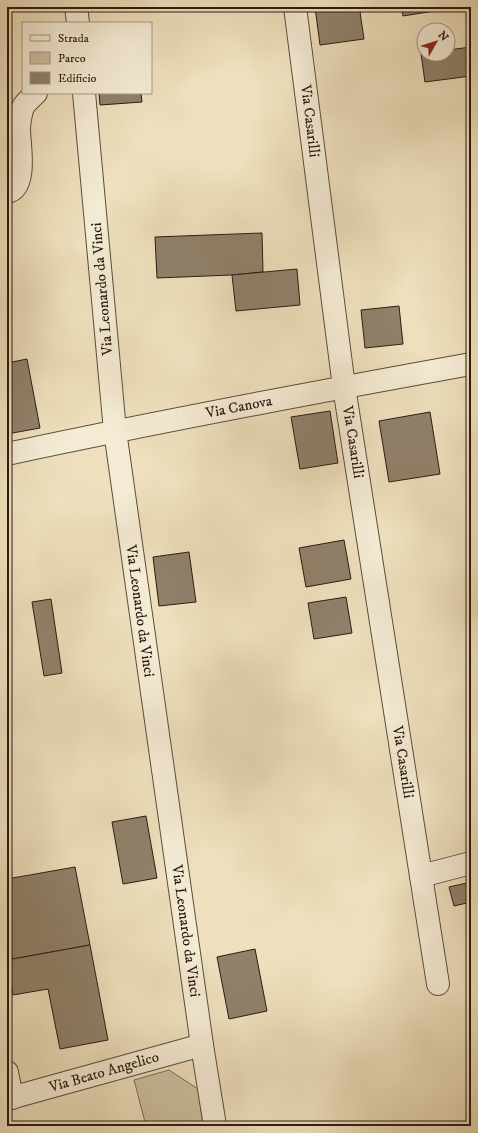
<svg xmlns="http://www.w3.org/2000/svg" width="478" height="1133" viewBox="0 0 478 1133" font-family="'IM FELL DW Pica',serif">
<rect width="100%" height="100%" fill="#eee0bd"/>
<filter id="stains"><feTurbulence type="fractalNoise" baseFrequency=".005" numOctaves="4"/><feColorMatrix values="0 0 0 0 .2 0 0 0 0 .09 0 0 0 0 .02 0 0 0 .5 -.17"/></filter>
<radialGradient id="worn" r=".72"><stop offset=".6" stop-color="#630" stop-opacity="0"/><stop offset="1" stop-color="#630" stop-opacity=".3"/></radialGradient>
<polygon fill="#cdbfa0" stroke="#7c6d59" points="169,1070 198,1089 203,1126 146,1126 134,1080"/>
<g fill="#90816b" stroke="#2a1b12">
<polygon points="315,7 385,7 385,8 360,12 364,39 320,45"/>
<polygon points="401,7 454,7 454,8 403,16"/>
<polygon points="471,47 471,76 425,82 421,54 448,54 448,50"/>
<polygon points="99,93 141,93 142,102 100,105"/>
<polygon points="262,233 263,272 232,275 157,278 155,237"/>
<polygon points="297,269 300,305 236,311 232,275"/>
<polygon points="399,306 403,344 365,348 361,310"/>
<polygon points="27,359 40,428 7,434 7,363"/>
<polygon points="330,411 338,463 300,469 291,417"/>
<polygon points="430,412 440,474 389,482 379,421"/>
<polygon points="344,540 351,579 306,587 299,548"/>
<polygon points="189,552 196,602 159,606 153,557"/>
<polygon points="346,597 352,633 314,639 308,603"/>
<polygon points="51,599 62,673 44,676 32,602"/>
<polygon points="146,816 157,878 123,884 112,822"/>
<polygon points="75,867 90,945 7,960 7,879"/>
<polygon points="471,882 471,902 454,906 449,887"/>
<polygon points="90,945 108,1040 60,1049 48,989 13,995 7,960"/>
<polygon points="255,949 267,1011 229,1019 217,957"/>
</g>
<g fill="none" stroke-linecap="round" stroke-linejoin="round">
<defs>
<g id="minor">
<polyline points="76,7 78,23"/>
<polyline points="295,7 344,387 438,984"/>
<polyline points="84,93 115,431 202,1045 215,1126"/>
<path d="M7 192C28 188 19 144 19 129 19 124 21 112 23 107 26 102 32 97 36 93"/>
<path d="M7 454C161 421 316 392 471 364"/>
<polyline points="421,876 471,863"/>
<polyline points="7,1072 12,1098"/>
<polyline points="7,1099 202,1045"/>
</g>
</defs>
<use href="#minor" stroke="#5b4c3d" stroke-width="24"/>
<use href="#minor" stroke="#f4ebd4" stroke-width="22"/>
</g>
<g text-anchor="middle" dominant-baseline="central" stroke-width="3" stroke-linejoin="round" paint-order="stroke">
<g font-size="15" fill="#2a1b12" stroke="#f4ebd4">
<text transform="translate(310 121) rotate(83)">Via Casarilli</text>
<text transform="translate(102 289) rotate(-95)">Via Leonardo da Vinci</text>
<text transform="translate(239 407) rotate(-11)">Via Canova</text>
<text transform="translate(353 442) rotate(81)">Via Casarilli</text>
<text transform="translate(140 611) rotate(82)">Via Leonardo da Vinci</text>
<text transform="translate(403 762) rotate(81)">Via Casarilli</text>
<text transform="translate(186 931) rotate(82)">Via Leonardo da Vinci</text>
<text transform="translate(104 1072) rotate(-16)">Via Beato Angelico</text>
</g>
</g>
<rect width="478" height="1133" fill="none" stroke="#eee0bd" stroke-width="24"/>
<rect x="8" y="8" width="462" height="1117" fill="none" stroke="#2a1b12" stroke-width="2"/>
<rect x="12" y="12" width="454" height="1109" fill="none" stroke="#2a1b12"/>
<rect x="22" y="22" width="130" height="72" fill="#f4ebd4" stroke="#a39886"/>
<rect x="30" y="35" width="20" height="6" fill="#f4ebd4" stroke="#a39886"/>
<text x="58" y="42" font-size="12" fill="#2a1b12">Strada</text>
<rect x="30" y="52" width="20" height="12" fill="#cdbfa0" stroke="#a39886"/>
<text x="58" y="62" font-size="12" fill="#2a1b12">Parco</text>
<rect x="30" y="72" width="20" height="12" fill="#90816b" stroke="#a39886"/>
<text x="58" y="82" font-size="12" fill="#2a1b12">Edificio</text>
<g transform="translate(436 42) rotate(51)"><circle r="19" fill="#f4ebd4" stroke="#a39886"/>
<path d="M0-3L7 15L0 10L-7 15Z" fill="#8f2418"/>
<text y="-6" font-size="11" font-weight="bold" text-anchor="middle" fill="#2a1b12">N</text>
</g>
<rect width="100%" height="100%" filter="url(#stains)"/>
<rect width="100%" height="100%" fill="url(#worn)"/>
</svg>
